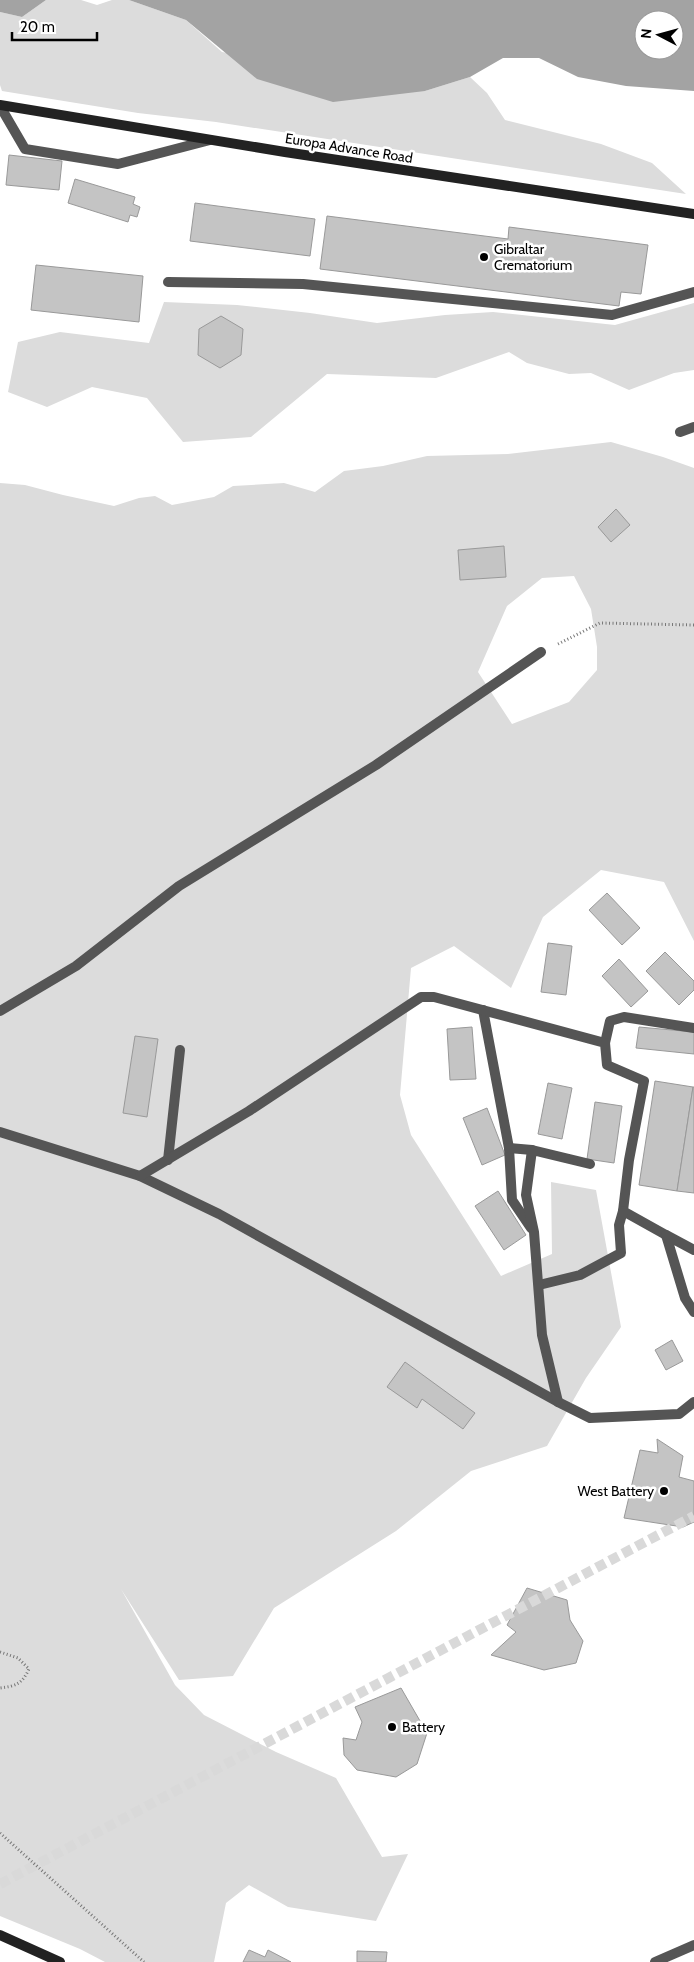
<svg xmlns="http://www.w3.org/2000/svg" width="694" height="1962" viewBox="0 0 694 1962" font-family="Cabin,sans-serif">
<rect width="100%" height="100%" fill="#fff"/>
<g fill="#dcdcdc" fill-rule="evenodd">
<polygon points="46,0 81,0 97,5 112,0 129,0 186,20 222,52 425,91 470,77 487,93 505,120 601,144 652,163 686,194 216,122 138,113 2,91 0,85 0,12 22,17"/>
<polygon points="164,302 237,305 310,313 377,323 445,315 493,312 615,325 694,303 694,370 674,373 629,390 591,373 569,374 527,363 509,352 436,378 327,374 251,437 183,442 147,398 92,387 47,407 8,392 18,342 60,332 149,343"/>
<path d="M611 442 663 457 694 468V941L664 882 601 870 543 917 511 988 454 946 411 968 400 1095 411 1135 501 1276 552 1254 551 1182 596 1190 621 1327 586 1378 547 1446 471 1471 396 1531 274 1608 233 1676 179 1680 121 1589 175 1685 204 1715 276 1752 336 1778 382 1857 408 1854 376 1921 288 1907 249 1885 226 1903 214 1962H105L80 1949 0 1916V483L25 485 63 495 114 506 139 498 155 496 172 505 214 497 233 486 284 483 315 492 344 471 383 466 427 456 508 454ZM574 576 591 609 597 647V670L569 702 512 724 478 672 507 606 542 578Z"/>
</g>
<g fill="#a3a3a3" fill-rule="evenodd">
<polygon points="0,0 46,0 22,17 0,12"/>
<path d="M129 0H694V91L626 86 578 77 539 58H503L470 77 425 91 333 102 257 79 186 20ZM644 20H674V50H644Z"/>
</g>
<g fill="#c4c4c4" stroke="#999">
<polygon points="9,155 62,161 59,190 6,185"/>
<polygon points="75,179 135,197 133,204 140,207 137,217 130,215 128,222 68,203"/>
<polygon points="195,203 315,219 310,256 190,241"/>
<polygon points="327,216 508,239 509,227 648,245 641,294 621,292 619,306 320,269"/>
<polygon points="36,265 143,276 139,322 31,310"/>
<polygon points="221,316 243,329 241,355 220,368 198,355 199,329"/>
<polygon points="616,509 630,525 611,542 598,527"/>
<polygon points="504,546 506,577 460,580 458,550"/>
<polygon points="607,893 640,928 622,945 589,910"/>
<polygon points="548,943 572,946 566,995 541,992"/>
<polygon points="665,952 694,981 694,990 679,1005 646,971"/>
<polygon points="619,959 648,991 631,1007 602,976"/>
<polygon points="472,1027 476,1079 450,1080 447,1029"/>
<polygon points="639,1027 694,1032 694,1054 636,1048"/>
<polygon points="135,1036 158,1039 147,1117 123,1113"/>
<polygon points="655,1081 693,1087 677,1191 639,1185"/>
<polygon points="548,1083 572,1088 562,1139 538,1134"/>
<polygon points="693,1087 694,1087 694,1193 677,1191"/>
<polygon points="595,1102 622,1106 614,1163 587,1159"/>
<polygon points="487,1108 505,1155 482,1165 463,1118"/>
<polygon points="498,1191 526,1235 504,1250 475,1206"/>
<polygon points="672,1340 683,1361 666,1370 655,1350"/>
<polygon points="405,1362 475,1413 463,1429 422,1399 417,1408 387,1387"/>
<polygon points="657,1439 683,1456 679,1477 694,1481 694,1522 683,1527 624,1518 640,1450 658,1453"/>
<polygon points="527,1588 567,1600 570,1620 583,1641 576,1663 544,1670 491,1655 516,1632 507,1625"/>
<polygon points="401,1688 427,1733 417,1764 396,1777 357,1770 344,1755 343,1738 356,1740 362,1722 355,1707"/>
<polygon points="249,1950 265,1957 268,1950 291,1962 243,1962"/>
<polygon points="357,1951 387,1952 386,1962 357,1962"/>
</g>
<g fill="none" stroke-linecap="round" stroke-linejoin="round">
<polyline stroke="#d9d9d9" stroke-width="10" stroke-dasharray="10 5" stroke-linecap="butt" points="0,1884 694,1516"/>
<g stroke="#777" stroke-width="3" stroke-dasharray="1 2.5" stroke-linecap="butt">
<polyline points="558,644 600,623 694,625"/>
<path d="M0 1652 18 1658 29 1669C22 1684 16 1686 0 1688"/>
<polyline points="0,1833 144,1962"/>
</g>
<g stroke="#555" stroke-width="10">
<polyline points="0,106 25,149 118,164 210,140"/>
<polyline points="168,282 303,284 612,315 694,292"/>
<polyline points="680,432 694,427"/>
<polyline points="483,1010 509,1148 512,1200 531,1228"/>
<polyline points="0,1011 76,966 179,886 376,765 541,652"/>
<polyline points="605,1043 610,1021 624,1017 694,1028"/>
<polyline points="0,1132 140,1176 219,1214 558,1402 590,1418 679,1414 694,1402"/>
<polyline points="509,1148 532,1150"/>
<polyline points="168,1160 180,1050"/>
<polyline points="140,1176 249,1111 421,997 434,997 605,1043 607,1065 644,1081 629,1160 623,1211 666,1235"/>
<polyline points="694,1250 666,1235 685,1298 694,1312"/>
<polyline points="539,1285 580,1275 621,1253 619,1225 623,1211"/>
<polyline points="558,1402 542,1335 534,1232 526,1195 532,1150 590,1164"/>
<polyline points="655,1962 694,1945"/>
</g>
<g stroke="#222" stroke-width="10">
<polyline points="0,105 285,152 694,214"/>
<polyline points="0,1935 60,1962"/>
</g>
</g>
<g fill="#000" stroke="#fff" stroke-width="2">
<circle cx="484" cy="257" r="5"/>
<circle cx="664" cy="1491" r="5"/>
<circle cx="392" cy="1727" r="5"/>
</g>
<g text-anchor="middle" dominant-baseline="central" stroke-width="5" stroke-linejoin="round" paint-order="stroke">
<g font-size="14" fill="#000" stroke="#fff">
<text transform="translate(349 148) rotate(9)">Europa Advance Road</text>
</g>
<g font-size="14" fill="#000" stroke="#fff" text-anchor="start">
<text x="494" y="249">Gibraltar<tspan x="494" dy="16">Crematorium</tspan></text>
<text x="654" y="1491" text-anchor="end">West Battery</text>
<text x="402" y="1727">Battery</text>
</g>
</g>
<g transform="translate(659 35) rotate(276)"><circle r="24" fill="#ffffff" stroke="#999999"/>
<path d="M0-4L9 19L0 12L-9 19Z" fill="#000000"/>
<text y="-8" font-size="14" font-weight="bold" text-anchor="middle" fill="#000000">N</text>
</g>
<path d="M12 32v8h85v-8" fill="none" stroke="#000000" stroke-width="2.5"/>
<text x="20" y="32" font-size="15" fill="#000000" stroke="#ffffff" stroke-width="4" paint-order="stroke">20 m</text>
</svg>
